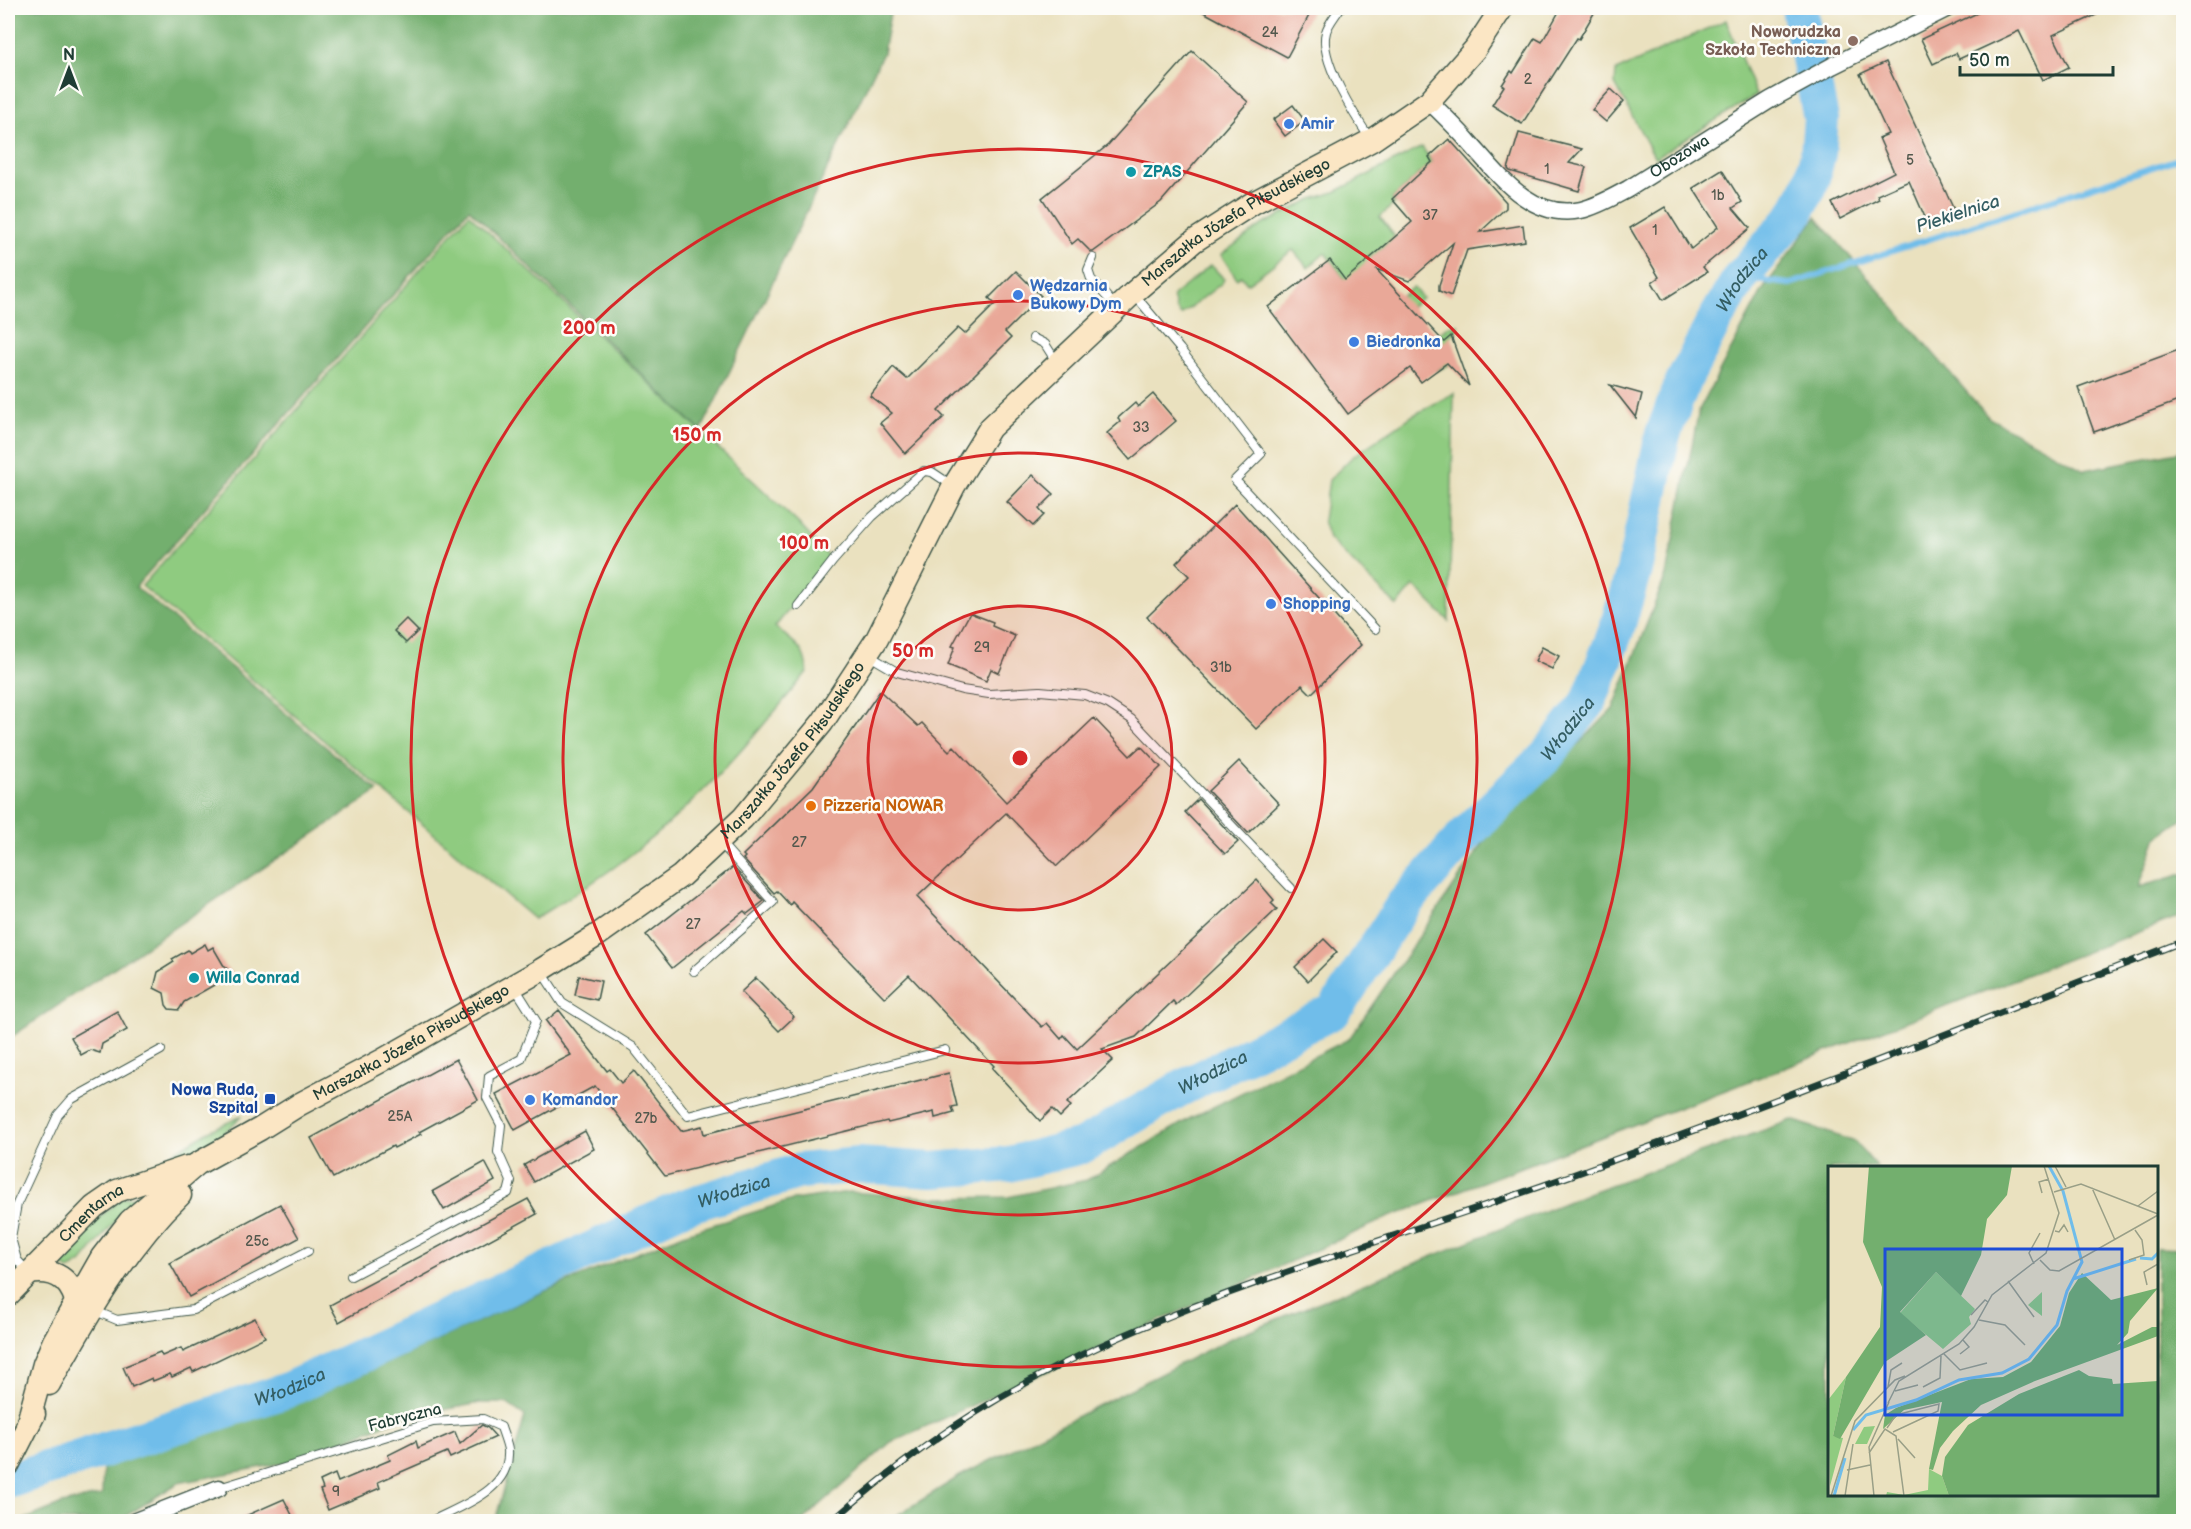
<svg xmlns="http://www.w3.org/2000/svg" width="2191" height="1529" viewBox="0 0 2191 1529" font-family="'Balsamiq Sans',sans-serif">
<rect width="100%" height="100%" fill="#fdfcf7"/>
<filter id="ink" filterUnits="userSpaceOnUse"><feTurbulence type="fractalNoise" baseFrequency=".0167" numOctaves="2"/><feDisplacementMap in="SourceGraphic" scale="12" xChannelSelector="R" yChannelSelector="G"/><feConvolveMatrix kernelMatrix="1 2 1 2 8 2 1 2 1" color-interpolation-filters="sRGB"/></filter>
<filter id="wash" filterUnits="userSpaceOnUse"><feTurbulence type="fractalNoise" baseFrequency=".008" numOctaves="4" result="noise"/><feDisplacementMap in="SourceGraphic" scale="24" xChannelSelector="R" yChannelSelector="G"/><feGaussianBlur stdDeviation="1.35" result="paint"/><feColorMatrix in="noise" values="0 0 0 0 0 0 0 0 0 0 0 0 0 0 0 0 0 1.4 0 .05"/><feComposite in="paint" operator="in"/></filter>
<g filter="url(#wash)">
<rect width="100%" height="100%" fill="#eae1bf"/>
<g fill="#8fcb80" stroke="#57845a" stroke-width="1.5">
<polygon points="1726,20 1756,95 1655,158 1615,84 1616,71"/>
<polygon points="1422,147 1432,162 1392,199 1395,203 1380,217 1395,237 1363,265 1396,301 1413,287 1422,298 1403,313 1437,335 1449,326 1458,325 1457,330 1451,336 1449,365 1436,371 1372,316 1325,253 1308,268 1293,250 1247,284 1241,276 1237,279 1221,255 1262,225 1310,200 1337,191"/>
<path d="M469 214 798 523 830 558 775 627C793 642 806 647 807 672 755 737 699 802 633 853 602 878 568 898 534 919L142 586Z"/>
<polygon points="1211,265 1224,279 1222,283 1181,315 1176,309 1173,296"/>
<polygon points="1454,393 1449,621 1414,586 1397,606 1329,539 1323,520 1329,480 1352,457 1412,416"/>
<polygon points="242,1116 203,1153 143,1171 209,1131"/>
<polygon points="135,1197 81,1263 69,1270 57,1263 55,1257 121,1198"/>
</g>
<g fill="#73af6e" stroke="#497651" stroke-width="1.5">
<polygon points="8,8 891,8 883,53 701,431 469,209 139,583 136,587 378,791 8,1039"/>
<polygon points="1816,217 1989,418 2084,470 2183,451 2183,819 2157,837 2139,887 2183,874 2183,915 1800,1062 1387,1218 891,1442 802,1521 495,1521 525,1416 506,1403 480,1403 401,1418 289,1462 178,1483 118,1521 21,1521 62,1504 102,1495 103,1465 290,1407 547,1290 686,1233 793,1200 849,1192 940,1198 1008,1197 1087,1180 1189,1119 1349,1039 1488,836 1613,709 1666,575 1699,410 1762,291"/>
<polygon points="1792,1120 1855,1142 1877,1167 1830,1168 1830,1494 2156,1494 2157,1248 2183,1249 2183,1521 888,1521 960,1476 1233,1337 1591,1192"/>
</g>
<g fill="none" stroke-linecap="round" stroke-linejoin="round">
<polyline stroke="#70bdea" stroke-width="6" points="1740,278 1790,284 2184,157"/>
<path stroke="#70bdea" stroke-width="36" id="s1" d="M8 1481 285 1391 683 1207 800 1171 859 1165 932 1170 1009 1164 1082 1146 1178 1090 1334 1011 1403 905 1462 838 1547 755 1588 703 1616 631 1634 570 1663 434 1682 384 1715 320 1740 278 1794 216 1810 186 1818 154 1821 119 1799 8"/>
</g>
<g id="blocks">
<g fill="#e9a898">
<polygon points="1196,8 1313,8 1287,57"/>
<polygon points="1561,8 1597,8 1579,39 1577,38 1522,124 1492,105 1504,86 1502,85 1511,71 1513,73 1535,38 1542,42"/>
<polygon points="1988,8 2111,8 2053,35 2069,67 2043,80 2019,31 1959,59 1956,53 1933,64 1921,39"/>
<polygon points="1192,51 1248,102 1161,202 1093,252 1091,252 1078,239 1072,244 1042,198 1108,145"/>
<polygon points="1886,62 1955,212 1928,224 1909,181 1877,195 1879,199 1840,219 1832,203 1894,172 1879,138 1888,134 1860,74"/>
<polygon points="1611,89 1624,101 1606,122 1592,110"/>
<polygon points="1293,105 1305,121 1285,136 1273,120"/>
<polygon points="1519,133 1582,149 1569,163 1586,167 1579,191 1510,171 1508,169"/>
<polygon points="1449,139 1506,202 1506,208 1480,232 1523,225 1525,241 1467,250 1451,296 1439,291 1439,285 1453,243 1409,281 1376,269 1444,342 1451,336 1469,386 1447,363 1421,382 1410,368 1348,414 1268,307 1330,260 1345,280 1412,222 1392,199 1432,162 1429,157"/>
<polygon points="1722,170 1742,202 1733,208 1750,228 1703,267 1707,272 1663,300 1652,282 1659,277 1630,228 1665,207 1691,249 1718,227 1693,188"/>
<polygon points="1016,271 1041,296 1005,332 1011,338 938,411 944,417 905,454 880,423 892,413 870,396 893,367 907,379 958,328 965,334 995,304 989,298"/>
<polygon points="2184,348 2184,399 2094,432 2078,387"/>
<polygon points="1610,385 1642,394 1636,418"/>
<polygon points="1153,394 1176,421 1130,460 1107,433 1120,422 1118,418 1135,403 1138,407"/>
<polygon points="1033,475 1054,494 1039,509 1044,515 1033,526 1007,502"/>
<polygon points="1235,504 1361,645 1311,694 1302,685 1256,729 1147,617 1189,576 1176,563"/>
<polygon points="970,613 993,622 992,626 1015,636 999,673 991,669 986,681 948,665 955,647 952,646"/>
<polygon points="406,619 418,631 406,643 394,631"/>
<polygon points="1542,647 1559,656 1552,669 1535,661"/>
<polygon points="880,691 918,726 922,723 949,751 954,746 1006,802 1094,718 1130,756 1141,746 1161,767 1057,866 1006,813 917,897 1042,1027 1047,1023 1061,1039 1064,1035 1077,1049 1257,880 1274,900 1271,903 1277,909 1176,1005 1173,1001 1136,1037 1102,1049 1113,1060 1067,1103 1071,1106 1060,1117 1052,1109 1040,1121 992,1068 994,1066 909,975 885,998 792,902 790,905 777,891 774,893 743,859 745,857 743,855 813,787"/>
<polygon points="1239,761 1279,804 1248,833 1208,791"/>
<polygon points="1198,799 1238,842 1225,854 1185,812"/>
<polygon points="733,867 764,901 747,914 744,911 672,968 646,935"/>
<polygon points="1324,939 1337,952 1308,981 1295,967"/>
<polygon points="205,944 208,950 213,947 224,966 237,978 221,981 184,1002 179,1010 169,1009 166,1005 164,993 154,988 158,972 174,962 172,959 188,950 190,953"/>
<polygon points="579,976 601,981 597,1000 575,995"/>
<polygon points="756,978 794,1017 779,1031 741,992"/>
<polygon points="559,1010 607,1071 610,1069 621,1083 634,1071 681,1131 702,1126 704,1134 949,1073 957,1106 952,1107 954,1113 935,1118 934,1112 888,1123 887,1121 665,1176 595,1086 515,1130 496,1094 571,1055 546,1021"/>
<polygon points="117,1011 127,1030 102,1044 100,1053 90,1050 81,1055 71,1037"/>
<polygon points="456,1059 478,1100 419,1132 421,1134 394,1148 393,1146 333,1178 311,1138"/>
<polygon points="585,1131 594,1149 534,1182 524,1165"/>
<polygon points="485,1162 495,1181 444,1210 433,1191"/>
<polygon points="528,1199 537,1214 339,1322 330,1305"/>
<polygon points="280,1204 299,1238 189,1297 170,1263"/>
<polygon points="255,1318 265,1337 193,1372 191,1368 172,1377 170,1374 153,1381 152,1378 132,1387 123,1367 160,1352 162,1356 181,1348 183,1352"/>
<polygon points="482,1425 488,1428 496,1437 450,1458 447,1452 378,1482 380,1488 328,1510 320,1490 323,1489 320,1481 335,1474 338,1482 390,1460 388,1455 416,1441 418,1448 455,1432 460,1444"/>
<polygon points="284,1499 295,1521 234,1521"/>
</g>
</g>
</g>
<g filter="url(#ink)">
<use href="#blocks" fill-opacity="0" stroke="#3d5649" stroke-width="1.5"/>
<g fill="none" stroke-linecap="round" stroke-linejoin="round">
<defs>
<g id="lane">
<path d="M1340 8C1336 15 1328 24 1326 32 1318 59 1356 118 1371 140"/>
<polyline points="1093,258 1088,270 1091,279 1116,307"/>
<polyline points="1133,293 1180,349 1261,454 1235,480 1375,629"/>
<polyline points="1033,338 1045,344 1057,363"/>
<polyline points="798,606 833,561 872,517 924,471 932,472 953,486"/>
<polyline points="868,655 897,672 962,690 989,694 1040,691 1085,695 1108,704 1131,719 1291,888"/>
<polyline points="694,971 773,902 719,841"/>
<polyline points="542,972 562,1003 633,1047 688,1116 945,1050"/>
<polyline points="28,1272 17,1260 11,1238 17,1204 58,1115 72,1099 161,1050"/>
<polyline points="351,1276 508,1193 511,1181 498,1152 501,1125 487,1098 489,1076 521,1059 536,1021 514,986"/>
<polyline points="93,1310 117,1320 193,1310 308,1251"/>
<path d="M219 1488 433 1422 483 1419 501 1427C503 1434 507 1443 508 1450 511 1491 460 1506 430 1522"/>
</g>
<g id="street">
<path id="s2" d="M1429 101C1442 114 1456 127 1468 141 1497 173 1531 221 1581 210 1598 206 1613 197 1628 189L1770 100 1832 66 1948 8"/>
<polyline points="133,1522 219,1488"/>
</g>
<g id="secondary">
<path d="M29 1273C59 1268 73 1282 79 1311"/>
<path id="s3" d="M8 1295 94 1207 117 1191 187 1167"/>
<path d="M49 1384C86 1318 125 1248 180 1195"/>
<path id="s4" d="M27 1426 44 1364 54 1341 102 1257 130 1221 197 1164 260 1129 300 1104 381 1061 541 970 596 936 681 876 743 818 822 723 877 639 954 486 990 428 1133 293 1194 241 1253 203 1372 140 1429 101 1475 49 1502 8"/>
<polyline points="8,1465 34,1414"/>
</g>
</defs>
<use href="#lane" stroke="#3d5649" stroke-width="10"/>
<use href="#street" stroke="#3d5649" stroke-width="19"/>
<use href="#secondary" stroke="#3d5649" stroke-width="25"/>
<use href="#lane" stroke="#fff" stroke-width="8"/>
<use href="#street" stroke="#fff" stroke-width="16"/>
<use href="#secondary" stroke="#fbe6c4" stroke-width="22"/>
<defs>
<path id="rail" d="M831 1522C894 1466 963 1416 1037 1377 1198 1293 1374 1245 1544 1185 1759 1109 1971 1024 2184 941"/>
</defs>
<use href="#rail" stroke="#1f3d34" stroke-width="7"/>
<use href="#rail" stroke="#fdfcf7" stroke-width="4.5" stroke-dasharray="14" stroke-linecap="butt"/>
</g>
</g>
<circle cx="1020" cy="758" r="152" fill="#d62828" fill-opacity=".12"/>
<g fill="none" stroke="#d62828" stroke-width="3">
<circle cx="1020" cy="758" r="152"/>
<circle cx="1020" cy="758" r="305"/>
<circle cx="1020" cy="758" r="457"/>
<circle cx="1020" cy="758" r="609"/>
</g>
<circle fill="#8d6e63" stroke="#fdfcf7" stroke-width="2" cx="1853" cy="41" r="6"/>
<g fill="#3f7fe0" stroke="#fdfcf7" stroke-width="2">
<circle cx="1289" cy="124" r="6"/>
<circle cx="1018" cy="295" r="6"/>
<circle cx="1354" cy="342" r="6"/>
<circle cx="1271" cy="604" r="6"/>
<circle cx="530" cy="1100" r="6"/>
</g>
<g fill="#0f9aa8" stroke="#fdfcf7" stroke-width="2">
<circle cx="1131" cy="172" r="6"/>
<circle cx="194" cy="978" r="6"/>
</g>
<circle fill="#e8710a" stroke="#fdfcf7" stroke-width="2" cx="811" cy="806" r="6"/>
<rect fill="#1a4fb4" stroke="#fdfcf7" stroke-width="2" x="264" y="1093" width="12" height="12" rx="3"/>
<g text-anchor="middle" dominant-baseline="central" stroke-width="5" stroke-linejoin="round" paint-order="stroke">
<g font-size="14" fill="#52584d">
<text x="1270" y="32">24</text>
<text x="1528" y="79">2</text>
<text x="1910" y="160">5</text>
<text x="1547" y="169">1</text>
<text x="1718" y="195">1b</text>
<text x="1430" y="215">37</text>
<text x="1655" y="230">1</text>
<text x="1141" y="427">33</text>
<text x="982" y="647">29</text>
<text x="1221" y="667">31b</text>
<text x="799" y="842">27</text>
<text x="693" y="924">27</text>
<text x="400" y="1116">25A</text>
<text x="646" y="1118">27b</text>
<text x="257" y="1241">25c</text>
<text x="336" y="1491">9</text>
</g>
<g font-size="16" font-weight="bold" fill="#785e54" stroke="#fdfcf7" text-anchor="end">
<text x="1841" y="32">Noworudzka<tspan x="1841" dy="18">Szkoła Techniczna</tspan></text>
</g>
<g font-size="16" font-weight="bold" fill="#366cbe" stroke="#fdfcf7" text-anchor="start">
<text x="1301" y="124">Amir</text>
<text x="1030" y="286">Wędzarnia<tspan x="1030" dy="18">Bukowy Dym</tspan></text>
<text x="1366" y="342">Biedronka</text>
<text x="1283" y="604">Shopping</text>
<text x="542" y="1100">Komandor</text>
</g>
<g font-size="16" fill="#1f3d34" stroke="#fdfcf7">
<text stroke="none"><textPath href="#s2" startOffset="308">Obozowa</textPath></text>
<text stroke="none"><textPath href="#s4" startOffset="1754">Marszałka Józefa Piłsudskiego</textPath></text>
<text stroke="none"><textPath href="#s4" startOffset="1052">Marszałka Józefa Piłsudskiego</textPath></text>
<text stroke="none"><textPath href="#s4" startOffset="566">Marszałka Józefa Piłsudskiego</textPath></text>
<text stroke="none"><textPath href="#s3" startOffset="117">Cmentarna</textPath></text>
<text transform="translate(405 1418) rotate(-14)">Fabryczna</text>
</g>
<g font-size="16" font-weight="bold" fill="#0d838f" stroke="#fdfcf7" text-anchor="start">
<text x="1143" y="172">ZPAS</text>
<text x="206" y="978">Willa Conrad</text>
</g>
<g font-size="16" font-weight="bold" fill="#c56008" stroke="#fdfcf7" text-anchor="start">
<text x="823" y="806">Pizzeria NOWAR</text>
</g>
<g font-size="16" font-weight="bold" fill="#164399" stroke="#fdfcf7" text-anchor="end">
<text x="258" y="1090">Nowa Ruda,<tspan x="258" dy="18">Szpital</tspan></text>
</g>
<g font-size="18" font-style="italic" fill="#335d62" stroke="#fdfcf7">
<text transform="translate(1958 214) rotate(-18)">Piekielnica</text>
<text stroke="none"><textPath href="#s1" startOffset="2278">Włodzica</textPath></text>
<text stroke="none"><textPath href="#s1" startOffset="1791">Włodzica</textPath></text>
<text stroke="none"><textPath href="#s1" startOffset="1287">Włodzica</textPath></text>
<text stroke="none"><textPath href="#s1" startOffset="783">Włodzica</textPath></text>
<text stroke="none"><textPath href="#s1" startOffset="297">Włodzica</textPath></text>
</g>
</g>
<g transform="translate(1828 1166)">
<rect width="330" height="330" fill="#eae1bf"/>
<path d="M108 106 147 143 141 151 143 158 115 183 72 147ZM214 126V150L200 139ZM18 211 5 270 15 272 2 320 0 234ZM47 260 39 278H27L36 261ZM101 303 114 310 121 330H58L59 326 76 329 100 324Z" fill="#8fcb80"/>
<path d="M41 0H184L179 29 159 53 153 89 133 130 108 106 72 146 98 169 57 196 12 273 5 270 18 211 52 161 54 121 35 76ZM254 107 283 134 330 122 302 155 300 167 289 179 324 161H330V170L207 215 153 239 125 265 112 282 105 304 101 303 114 236 76 244 55 263 57 249 68 242 143 213 175 211 203 196 232 160 241 127ZM251 204 261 210 284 213 285 218 330 215V330H121L114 310 117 291 140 259 191 228Z" fill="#73af6e"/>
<path fill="none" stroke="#70bdea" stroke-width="3" d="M312 92 324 93 330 87M245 113 308 93M25 264 38 249 88 234 131 214 174 207 201 193 229 159 239 125 254 96 235 25 221 0M6 330 17 292"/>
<path fill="none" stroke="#999f87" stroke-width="1.5" d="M227 0 238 21M264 22 287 74M226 26 253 18 330 48M214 27 211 16 221 13M310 40 330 25M227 65 231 66 236 59 240 66M212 94 222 104 231 105 330 49M301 94 316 89 314 74 307 64M206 98 201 87 212 67M180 115 206 151M319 119 316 106 330 98M143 149 157 134 160 136M151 154 177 159 197 179M116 188 132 204 159 197M132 188 141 181 135 174M60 221 63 204 74 197M95 221 112 212 113 190M67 225 90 219M60 237 71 215 131 178 146 161 164 129 218 87 231 47 216 0M59 262 68 249 111 238 110 245 65 266M70 273 87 292M41 287 57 263 68 270 76 330M19 304 42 299M3 330 27 255 67 214 77 210M17 330 25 278M46 330 41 281 61 236"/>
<path fill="#1d4ed8" fill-opacity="0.15" stroke="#1d4ed8" stroke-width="3" d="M57 83H294V249H57Z"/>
<rect width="330" height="330" fill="none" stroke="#1f3d34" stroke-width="3"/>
</g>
<circle cx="1020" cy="758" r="9" fill="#d62828" stroke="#fdfcf7" stroke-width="3"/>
<g font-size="18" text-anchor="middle" font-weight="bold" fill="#d62828" stroke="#fdfcf7" stroke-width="5" stroke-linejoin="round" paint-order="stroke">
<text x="589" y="334">200 m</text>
<text x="697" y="441">150 m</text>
<text x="804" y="549">100 m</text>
<text x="913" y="657">50 m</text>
</g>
<rect width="2191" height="1529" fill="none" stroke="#fdfcf7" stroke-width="30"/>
<g transform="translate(69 69)" stroke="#fdfcf7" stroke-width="4.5" paint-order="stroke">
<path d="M0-4.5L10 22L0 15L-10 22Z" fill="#1f3d34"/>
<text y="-9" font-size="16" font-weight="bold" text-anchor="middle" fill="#1f3d34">N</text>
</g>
<path d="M1960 66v9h153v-9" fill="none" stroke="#1f3d34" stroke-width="3"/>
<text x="1969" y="66" font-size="18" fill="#1f3d34" stroke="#fdfcf7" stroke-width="4.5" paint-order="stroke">50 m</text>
</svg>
